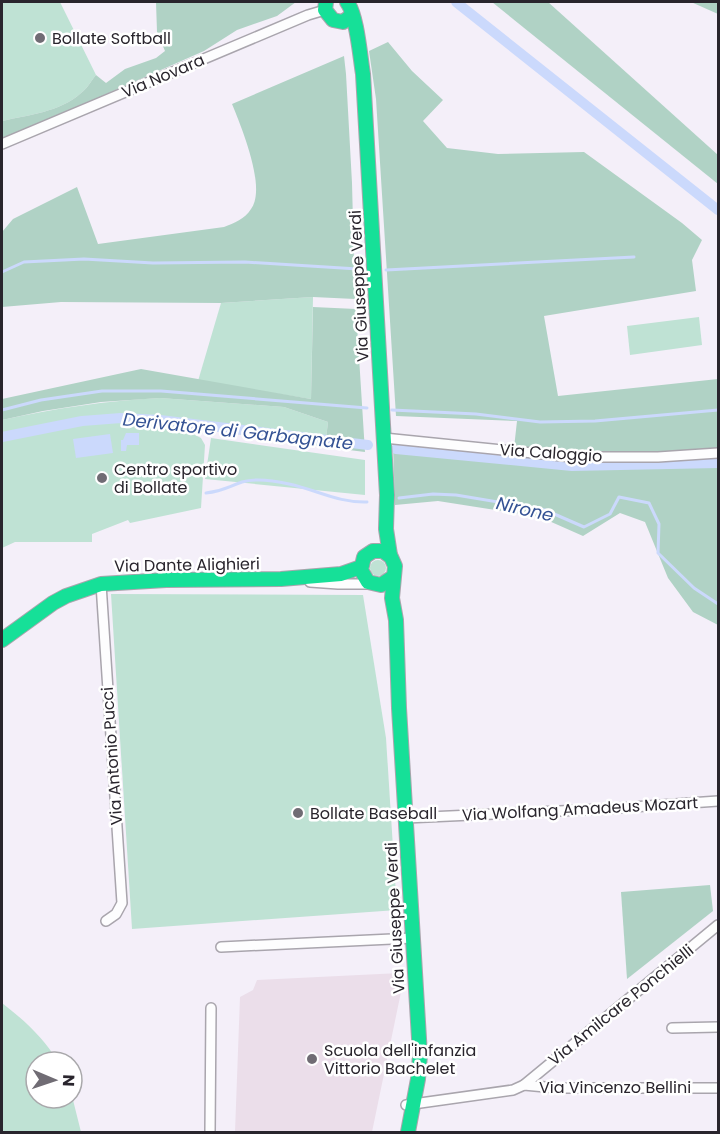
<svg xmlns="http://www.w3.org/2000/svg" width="720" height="1134" viewBox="0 0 720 1134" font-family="Poppins,sans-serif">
<rect width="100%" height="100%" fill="#f4eff9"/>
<polygon fill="#ebdeea" points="400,973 401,992 372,1132 235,1132 240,997 253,990 257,980"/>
<g fill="#bfe2d4">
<path d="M2 2H60L96 75C91 81 87 89 81 93 60 112 28 115 2 121Z"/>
<polygon points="313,297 311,399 198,381 221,303"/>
<polygon points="699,317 702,345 630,355 627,326"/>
<path d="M160 398 284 407 328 422 325 447 196 428 195 435 201 438 205 445 201 508 130 523 128 520 92 534V542H15L2 548V420C56 408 105 401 160 398Z"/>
<polygon points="211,438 365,460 365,495 205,479"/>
<circle cx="378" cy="568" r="8"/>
<polygon points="111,594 363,595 386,738 397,910 132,929"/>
<path d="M2 1003C24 1020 44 1038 58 1062H36V1098H72V1096L81 1132H2Z"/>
</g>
<g fill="#b0d2c5">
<path d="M156 2H296L277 16 237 30 204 51 2 140V121C28 115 60 112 81 93 87 89 91 81 96 75L106 83 125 69 156 58 165 51 157 32Z"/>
<polygon points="492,2 548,2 718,155 718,184"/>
<polygon points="691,2 718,2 718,14"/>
<path d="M388 42 412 71 443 100 423 121 447 148 498 154 584 152 682 223 702 240 692 260 696 291 544 316 558 396 718 379V448C651 457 582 454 514 448L517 421 396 416 376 99 369 51Z"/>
<path d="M344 56 346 74 352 183 355 299 313 297 221 303 61 302 2 307V232L13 219 77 187 98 244 224 227C234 223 245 219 251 209 267 188 241 126 232 104Z"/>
<polygon points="313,307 356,309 365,452 325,447 328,422 284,407 160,398 101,402 43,411 2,420 2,399 141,369 311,399"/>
<path d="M393 445C500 456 611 471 718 458V625L693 612 668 578 645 522 620 513 583 536 540 517 438 501 395 505Z"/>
<polygon points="710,885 713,911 627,979 621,892"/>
</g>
<g fill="#cbd9fc">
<polygon points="126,433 139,433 139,445 127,445 126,451 121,451 121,440 123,440"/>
<polygon points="110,434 113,453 76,458 73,439"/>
</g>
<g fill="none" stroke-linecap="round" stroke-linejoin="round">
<g stroke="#cbd9fc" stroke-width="3">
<polyline points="386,270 634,257"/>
<polyline points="2,272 24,262 84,259 153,263 245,262 358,269"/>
<polyline points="2,410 41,400 102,391 161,391 367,408"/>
<polyline points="392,410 476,414 540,422 595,421 718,410"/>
<path d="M206 493C224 491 227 487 242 482 255 478 276 481 289 484 317 490 339 503 367 502"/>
<polyline points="399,498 433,494 456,495 545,510 584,527 610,514 619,497 649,503 659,524 658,553 694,588 718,604"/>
</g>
<g stroke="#cbd9fc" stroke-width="10">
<polyline points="456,2 718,210"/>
<polyline points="2,437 82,421 121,418 160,420 368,445"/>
<polyline points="396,449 572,466 718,463"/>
</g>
<defs>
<g id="street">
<polyline points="2,144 308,15 325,10"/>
<polyline points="384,438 572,457 658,457 718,453"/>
<polyline points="310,582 338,584 371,584"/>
<polyline points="101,584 122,903 116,914 106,921"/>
<polyline points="406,818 604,809 718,801"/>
<polyline points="221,947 413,938"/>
<polyline points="672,1028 718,1027"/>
<polyline points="524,1085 718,925"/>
<polyline points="406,1105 513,1090 524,1085 556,1088 718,1088"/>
<polyline points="210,1132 211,1008"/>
</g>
<g id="fast">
<polyline points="326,2 325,10 333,20 343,22 351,16"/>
<path d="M347 2C357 15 360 56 363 74L387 495 386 529 390 555"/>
<polyline points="393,577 381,585 368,582 361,570 364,557 373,551 383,551 391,557 395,566 392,598 396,620 399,708 420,1055 418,1079 408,1132"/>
<polyline points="2,640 53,603 66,596 101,584 166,580 281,579 341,574 361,567"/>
</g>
</defs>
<use href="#street" stroke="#a9a5ad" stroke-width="12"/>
<use href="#fast" stroke="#a9a5ad" stroke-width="16"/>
<use href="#street" stroke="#fdfdfe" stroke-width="9"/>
<use href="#fast" stroke="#16e098" stroke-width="14"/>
</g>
<g fill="#706c74" stroke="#fff" stroke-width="2">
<circle cx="40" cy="38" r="6"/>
<circle cx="102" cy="478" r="6"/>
<circle cx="298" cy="813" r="6"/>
<circle cx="312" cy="1059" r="6"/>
</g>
<g text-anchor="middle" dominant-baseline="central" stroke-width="5" stroke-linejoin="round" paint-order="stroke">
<g font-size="16" fill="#29252d" stroke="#fff" text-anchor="start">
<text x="52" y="38">Bollate Softball</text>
<text x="114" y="469">Centro sportivo<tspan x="114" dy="18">di Bollate</tspan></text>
<text x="310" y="813">Bollate Baseball</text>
<text x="324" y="1050">Scuola dell'infanzia<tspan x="324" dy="18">Vittorio Bachelet</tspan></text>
</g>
<g font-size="16" fill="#29252d" stroke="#fff">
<text transform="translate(163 76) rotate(-23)">Via Novara</text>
<text transform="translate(359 286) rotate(-93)">Via Giuseppe Verdi</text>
<text transform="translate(551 453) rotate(4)">Via Caloggio</text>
<text transform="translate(187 565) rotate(-1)">Via Dante Alighieri</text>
<text transform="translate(112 756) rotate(-94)">Via Antonio Pucci</text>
<text transform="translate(580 809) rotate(-3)">Via Wolfang Amadeus Mozart</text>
<text transform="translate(395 918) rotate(-93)">Via Giuseppe Verdi</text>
<text transform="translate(621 1005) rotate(-39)">Via Amilcare Ponchielli</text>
<text x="615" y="1087">Via Vincenzo Bellini</text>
</g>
<g font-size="18" font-style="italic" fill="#345294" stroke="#fff">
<text transform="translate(238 431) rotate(6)">Derivatore di Garbagnate</text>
<text transform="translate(525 509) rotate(13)">Nirone</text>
</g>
</g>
<rect width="720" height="1134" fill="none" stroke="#29252d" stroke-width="6"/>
<g transform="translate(54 1080) rotate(92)"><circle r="28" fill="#ffffff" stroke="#a9a8ab" stroke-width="1.5"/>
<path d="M0-4.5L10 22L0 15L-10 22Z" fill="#706c74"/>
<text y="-9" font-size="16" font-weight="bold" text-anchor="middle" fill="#29252d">N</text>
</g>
</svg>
